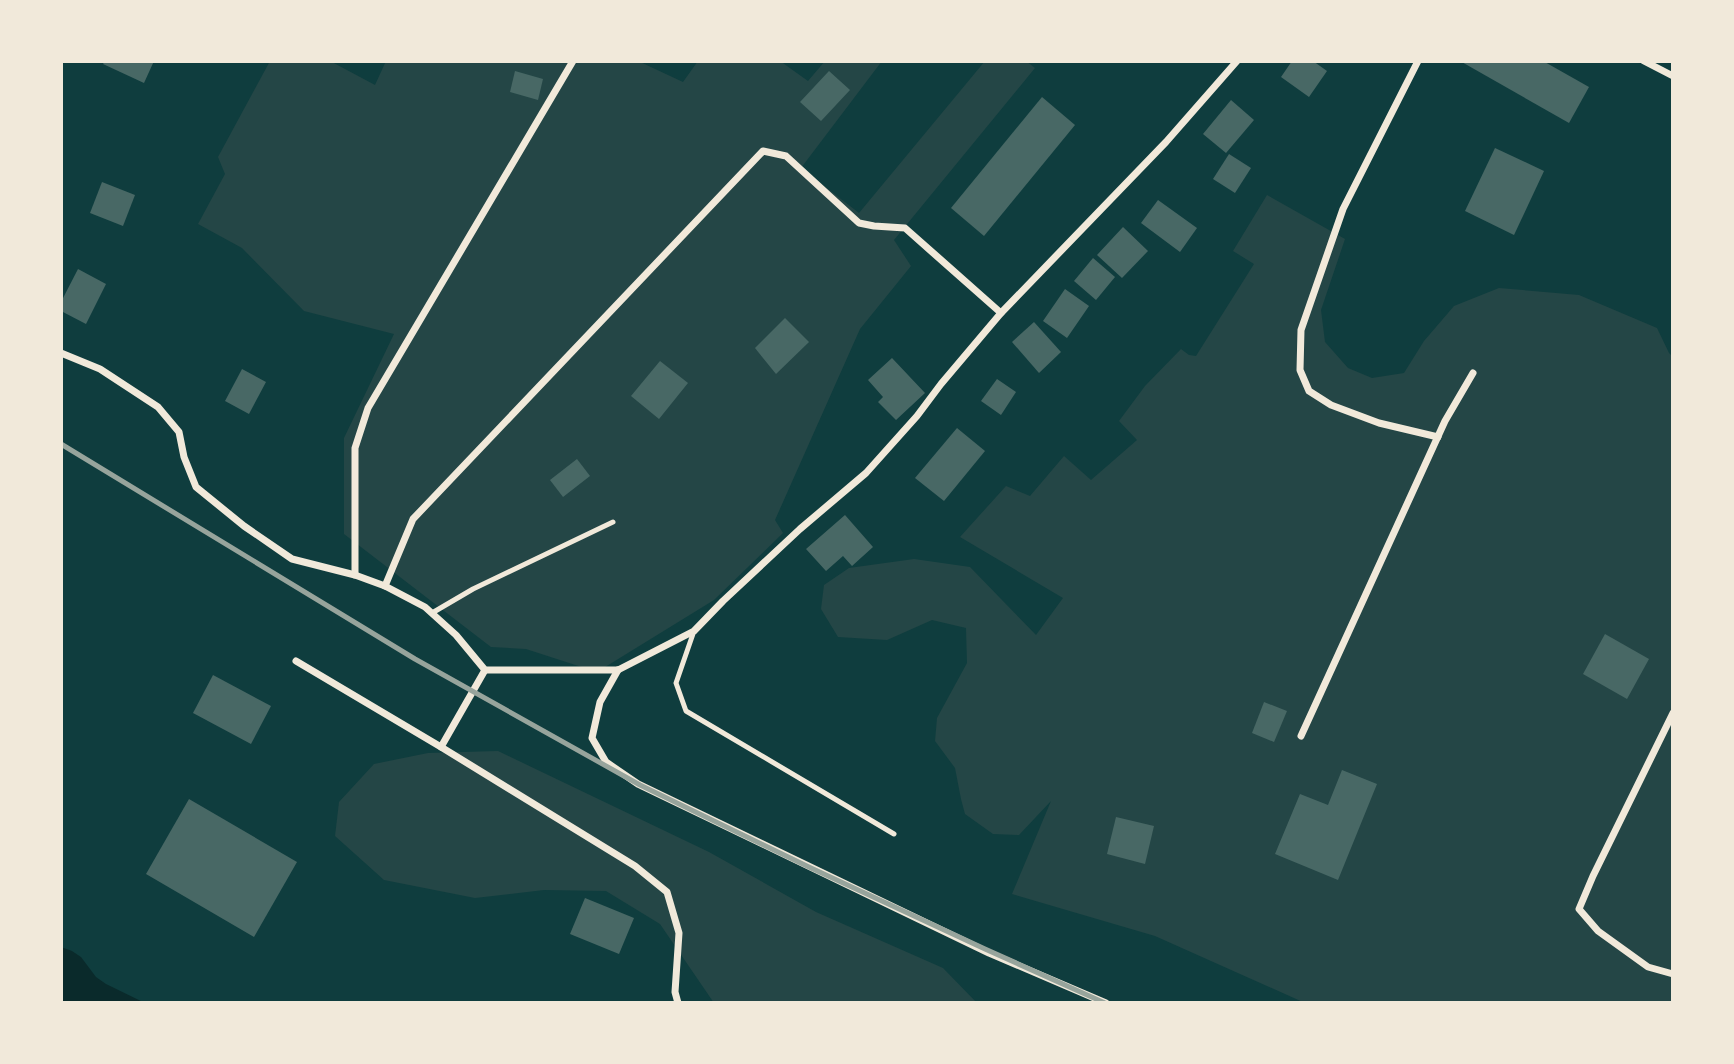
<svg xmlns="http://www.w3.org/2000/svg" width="1734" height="1064" viewBox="0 0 1734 1064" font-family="'PT Sans',sans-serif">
<rect width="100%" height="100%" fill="#0f3d3e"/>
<g fill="#244646">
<polygon points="270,61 330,61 375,85 386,61 638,61 683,82 698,61 780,61 808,81 825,61 882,61 801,168 859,213 985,61 1026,61 1035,68 894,240 911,266 860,329 775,520 783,533 714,600 597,672 526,649 491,647 344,534 344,438 394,334 304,311 242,248 198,224 225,174 218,157"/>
<polygon points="1267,195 1345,239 1321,310 1325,342 1348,368 1372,378 1404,373 1424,341 1454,306 1499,288 1579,295 1657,328 1669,353 1673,357 1673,1003 1305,1003 1155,936 1012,894 1051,801 1019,835 993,834 965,814 961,799 955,768 935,741 937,718 967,663 966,628 932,620 887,640 838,637 821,609 824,585 849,568 914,559 970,567 1036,635 1063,598 960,537 1006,486 1030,496 1064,456 1091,480 1137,440 1119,421 1145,386 1181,349 1189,355 1196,356 1254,264 1233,251"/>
<polygon points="498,751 709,852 816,912 943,968 977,1003 714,1003 660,924 606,891 544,890 475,898 384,880 335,836 339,802 374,764 428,753"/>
</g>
<polygon fill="#0a2a2b" points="61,947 72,951 81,957 96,977 106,984 145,1003 61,1003"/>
<g fill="#486865">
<polygon points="105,61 154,61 144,83 103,64"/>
<polygon points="1292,61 1313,61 1327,71 1309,97 1281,77"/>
<polygon points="1460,61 1543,61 1589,87 1569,123"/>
<polygon points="515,71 543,79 538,100 510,92"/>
<polygon points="829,71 850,90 821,121 800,102"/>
<polygon points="1042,97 1075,125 984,236 951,208"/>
<polygon points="1231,100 1254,120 1226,153 1203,134"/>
<polygon points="1495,148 1544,171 1514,235 1465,211"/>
<polygon points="1229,154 1251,168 1235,193 1213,179"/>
<polygon points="102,182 135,195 123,226 90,213"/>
<polygon points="1158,200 1197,228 1180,252 1141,223"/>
<polygon points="1123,227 1148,251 1122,278 1097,255"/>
<polygon points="1093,258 1115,277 1096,300 1074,281"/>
<polygon points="78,269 106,284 86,324 61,311 61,302"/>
<polygon points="1065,289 1089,306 1067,338 1043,321"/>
<polygon points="785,318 809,342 776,374 755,348"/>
<polygon points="1034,322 1061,352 1039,373 1012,342"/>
<polygon points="892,358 925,393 896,420 878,402 883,397 868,380"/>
<polygon points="660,361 688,383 659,419 631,396"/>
<polygon points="242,369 266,382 249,414 225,401"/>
<polygon points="997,379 1016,392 1001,415 981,401"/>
<polygon points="957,428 985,451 944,501 915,478"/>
<polygon points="577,459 590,476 563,497 550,480"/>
<polygon points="845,515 873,547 852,566 843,556 826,571 806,549"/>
<polygon points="1605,634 1649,659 1627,699 1583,674"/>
<polygon points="213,675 271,706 251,744 193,713"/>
<polygon points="1264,702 1287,711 1274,742 1252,733"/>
<polygon points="1342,770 1377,784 1338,880 1275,854 1300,794 1328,805"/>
<polygon points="189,799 297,862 254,937 146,874"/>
<polygon points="1116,817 1154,826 1145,864 1107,854"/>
<polygon points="585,898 634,918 619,954 570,934"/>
</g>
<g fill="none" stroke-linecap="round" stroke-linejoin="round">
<g stroke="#f1e9da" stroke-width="5">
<polyline points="432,613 473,589 613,522"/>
<polyline points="694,631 676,683 686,711 894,834"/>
</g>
<g stroke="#f1e9da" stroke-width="7">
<polyline points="1418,61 1343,209 1301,330 1300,370 1309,391 1331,405 1379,423 1438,437"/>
<polyline points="1644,61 1673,76"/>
<polyline points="61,353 100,369 158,407 179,432 184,457 196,487 244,526 292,559 355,575 385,586 425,607 456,635 485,670 618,670 694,631 723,601 800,529 866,473 917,416 941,384 1001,313 1166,142 1237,61"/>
<polyline points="355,575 355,448 368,408 573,61"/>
<polyline points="385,586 413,519 763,151 786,156 859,223 874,226 905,228 1001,313"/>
<polyline points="296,661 441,747 635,866 667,892 679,933 675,992 678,1003"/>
<polyline points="618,670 600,702 592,738 606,762 638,784 989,953 1106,1003"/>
<polyline points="1673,713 1593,876 1579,909 1598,931 1648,967 1673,974"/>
<polyline points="1301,736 1445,421 1473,373"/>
<polyline points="441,747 485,670"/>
</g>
<polyline stroke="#97a49c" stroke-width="5" points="61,444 415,659 640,785 811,868 985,949 1105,1003"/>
</g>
<rect width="1734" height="1064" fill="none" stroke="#f1e9da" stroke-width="126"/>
</svg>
